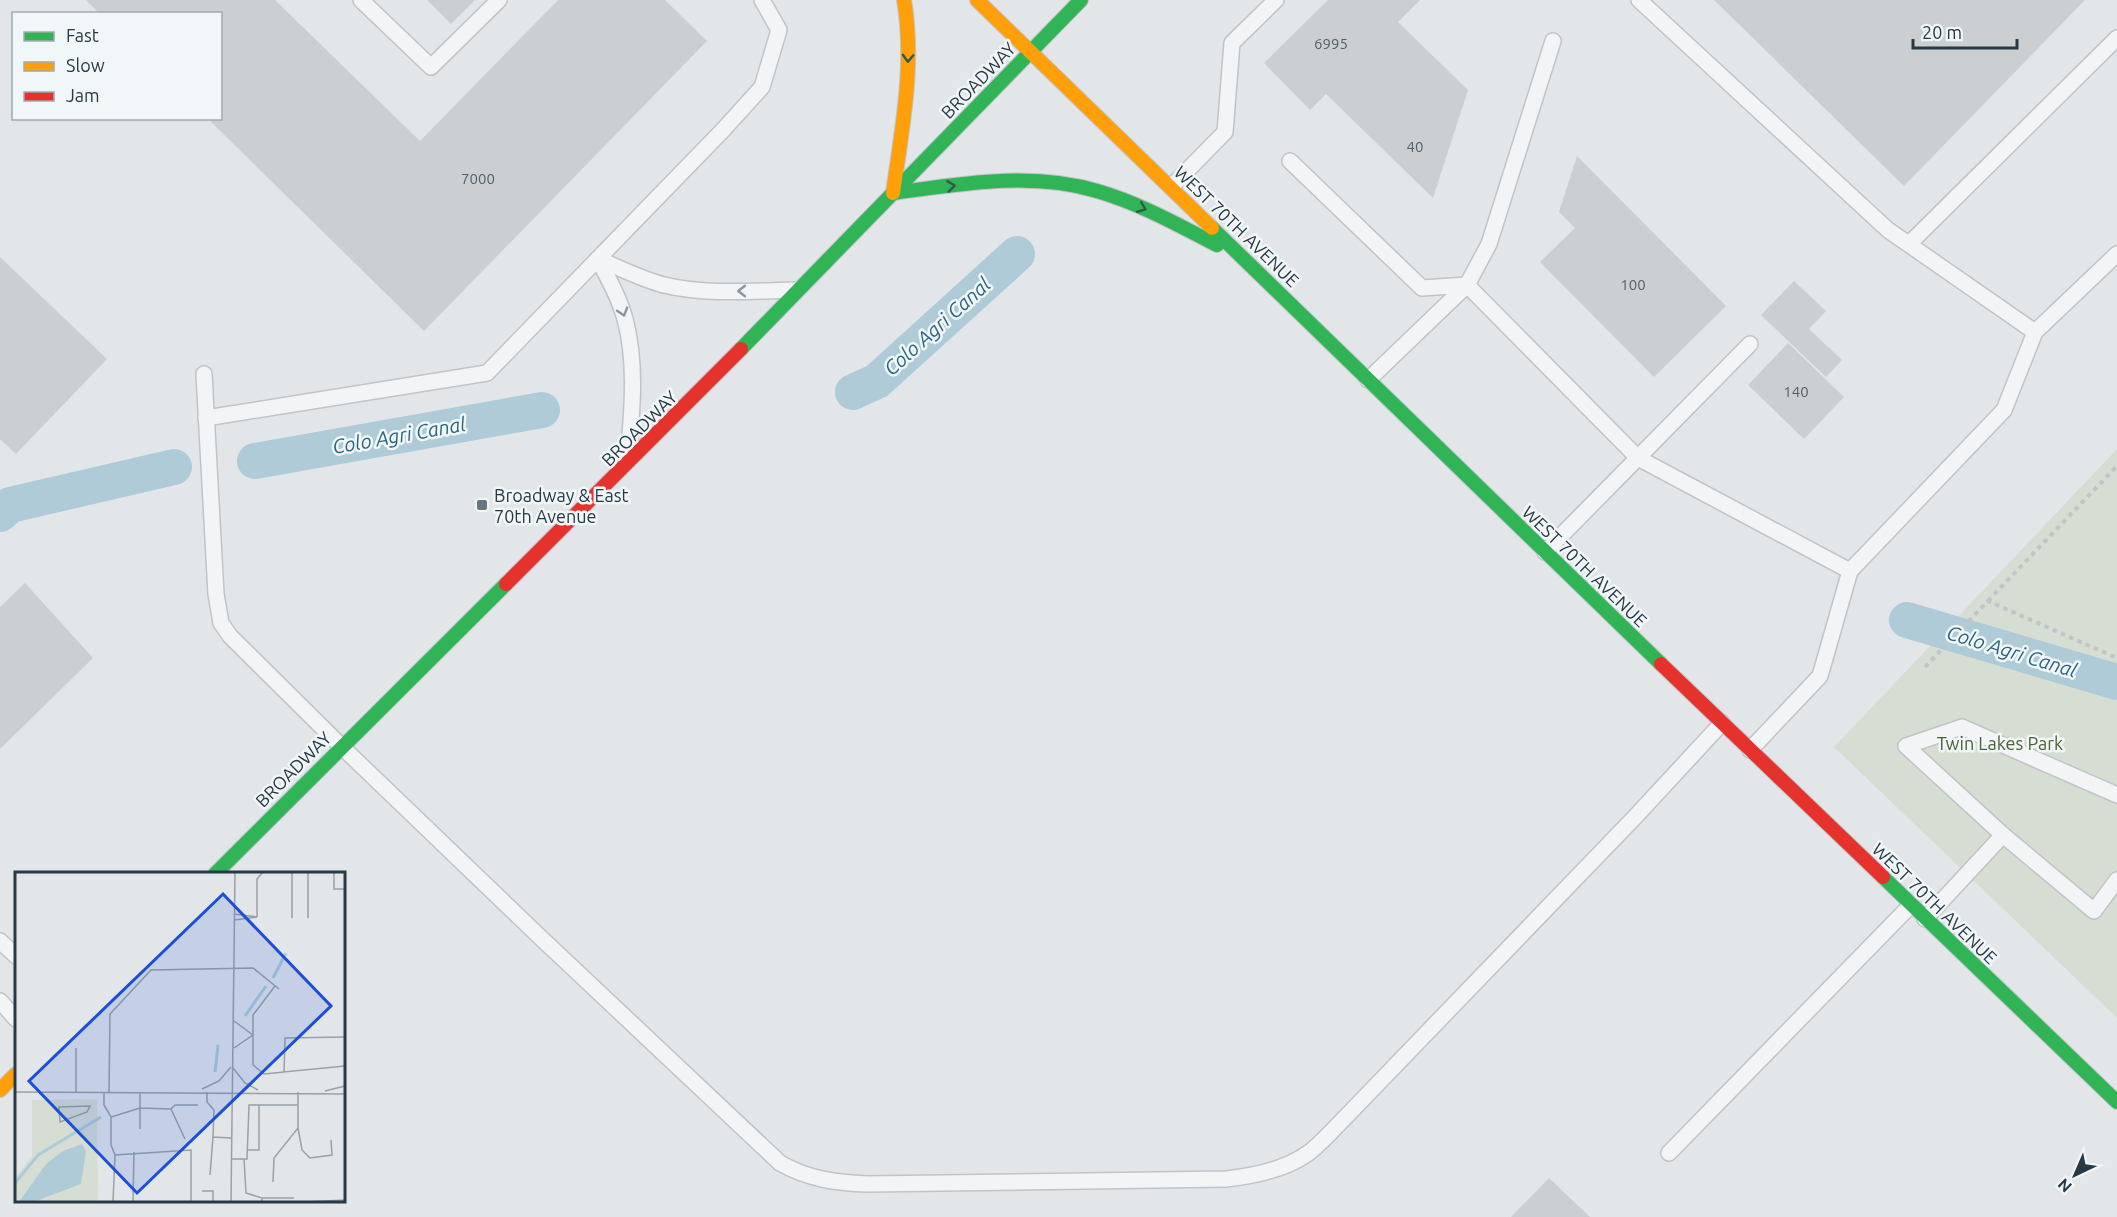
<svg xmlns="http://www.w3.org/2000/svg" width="2117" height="1217" viewBox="0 0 2117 1217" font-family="Ubuntu,sans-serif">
<rect width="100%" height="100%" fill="#e3e6e9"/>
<polygon fill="#d6ddd3" points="2117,449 2117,1018 1834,747"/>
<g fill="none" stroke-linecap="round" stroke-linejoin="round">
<g stroke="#aecbd7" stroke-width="36">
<polyline points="853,392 877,381 1017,254"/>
<polyline points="255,461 542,410"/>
<polyline points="0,514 10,505 174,467"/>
<polyline points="1907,620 2117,682"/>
</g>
</g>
<g fill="#cbcfd2">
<polygon points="86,0 275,0 420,141 558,0 665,0 707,41 424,331 207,118 220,118 220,14 100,14"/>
<polygon points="427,0 475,0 451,24"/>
<polygon points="1328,0 1420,0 1398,22 1468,90 1433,198 1326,94 1310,110 1264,63"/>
<polygon points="1714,0 2085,0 1904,186"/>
<polygon points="1577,156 1726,306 1654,377 1540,262 1575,228 1559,212"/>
<polygon points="0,257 107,359 16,454 0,439"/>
<polygon points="1794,281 1826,311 1809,329 1842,360 1826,377 1761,315"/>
<polygon points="1788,343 1844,397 1804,439 1748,385"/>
<polygon points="25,583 93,658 0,749 0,607"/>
<polygon points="1549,1178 1590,1217 1511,1217"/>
</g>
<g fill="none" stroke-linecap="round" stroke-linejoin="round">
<defs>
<g id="lane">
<polyline points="361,0 431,67 499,0"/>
<polyline points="1639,0 1888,230 2035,332 2117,254"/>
<polyline points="1553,41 1489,244 1467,285 1638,458 1850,571 2004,410 2035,332"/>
<polyline points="1290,161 1422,288 1467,285"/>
<polyline points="1171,187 1225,132 1232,43 1276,0"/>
<polyline points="1909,244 2117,38"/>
<path d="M598 259C608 278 619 297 625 319 637 363 632 413 628 459"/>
<path d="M598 259C620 268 641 279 664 285 706 295 752 291 795 290"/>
<path d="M204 374 216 594 221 623 230 636 341 746 541 938 780 1163C808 1179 836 1183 868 1184L1226 1179C1254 1176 1284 1170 1307 1154 1317 1147 1326 1137 1335 1128L1635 817 1722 723"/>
<polyline points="1368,380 1467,285"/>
<polyline points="206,418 487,373 723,130 762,87 779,30 762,0"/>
<polyline points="1545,552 1750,344"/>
<polyline points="1750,750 1820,676 1850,571"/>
<polyline points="2117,795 1962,727 1906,746 2003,835 2094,911 2117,880"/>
<polyline points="1925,919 2003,835"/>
<polyline points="0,941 16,956"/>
<polyline points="0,1001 16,1019"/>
<polyline points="1669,1153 1911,905"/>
</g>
<g id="fast">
<path d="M893 193C960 184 1031 171 1097 191 1139 203 1178 225 1217 245"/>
<polyline points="1212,228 1661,664"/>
<polyline points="741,349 1081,0"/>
<polyline points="215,874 506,584"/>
<polyline points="1883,877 2117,1102"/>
</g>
<g id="slow">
<polyline points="977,0 1212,228"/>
<path d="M893 193C902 128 915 65 904 0"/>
<polyline points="0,1090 16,1074"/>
</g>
<g id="jam">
<polyline points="506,584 741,349"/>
<polyline points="1661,664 1883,877"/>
</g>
</defs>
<use href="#lane" stroke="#c1c4c7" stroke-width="18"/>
<use href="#fast" stroke="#c1c4c7" stroke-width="16"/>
<use href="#slow" stroke="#c1c4c7" stroke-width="16"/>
<use href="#jam" stroke="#c1c4c7" stroke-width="16"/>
<g stroke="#c1c5c8" stroke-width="4" stroke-dasharray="4.5 4.5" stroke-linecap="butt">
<polyline points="1988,601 2117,466"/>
<polyline points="1925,667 1988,601 2117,658"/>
</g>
<use href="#lane" stroke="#f3f4f5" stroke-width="15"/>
<use href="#fast" stroke="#30b455" stroke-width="14"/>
<use href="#slow" stroke="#ff9f0a" stroke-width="14"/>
<use href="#jam" stroke="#e5322d" stroke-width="14"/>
</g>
<defs><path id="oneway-chevron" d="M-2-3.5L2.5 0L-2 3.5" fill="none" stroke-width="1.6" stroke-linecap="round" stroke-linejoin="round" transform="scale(1.5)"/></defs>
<g stroke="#2a5e4a">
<use href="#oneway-chevron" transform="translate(908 58) rotate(92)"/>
<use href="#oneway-chevron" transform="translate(951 186) rotate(-7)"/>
<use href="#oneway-chevron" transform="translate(1142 208) rotate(22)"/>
</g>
<g stroke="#8d969d">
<use href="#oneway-chevron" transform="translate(742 291) rotate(-180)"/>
<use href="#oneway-chevron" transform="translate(623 312) rotate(73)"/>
</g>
<rect fill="#69767e" stroke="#f1f6f8" stroke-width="2" x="476" y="499" width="12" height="12" rx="3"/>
<g text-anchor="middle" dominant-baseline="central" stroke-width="5" stroke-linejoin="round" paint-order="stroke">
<g font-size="15" fill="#515f69">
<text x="1331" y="43">6995</text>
<text x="1415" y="146">40</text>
<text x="478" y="178">7000</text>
<text x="1633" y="284">100</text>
<text x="1796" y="391">140</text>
</g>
<g font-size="18" fill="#273945" stroke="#f1f6f8">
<text transform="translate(978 80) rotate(-46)">BROADWAY</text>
<text transform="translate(1237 226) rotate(44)">WEST 70TH AVENUE</text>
<text transform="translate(639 428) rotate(-45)">BROADWAY</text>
<text transform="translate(1585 566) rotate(44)">WEST 70TH AVENUE</text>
<text transform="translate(293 769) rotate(-45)">BROADWAY</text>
<text transform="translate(1935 903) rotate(44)">WEST 70TH AVENUE</text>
</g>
<g font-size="18" fill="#273945" stroke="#f1f6f8" text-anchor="start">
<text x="494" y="495">Broadway &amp; East<tspan x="494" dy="21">70th Avenue</tspan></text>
</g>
<g font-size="18" fill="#476233" stroke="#f1f6f8">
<text x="2000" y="743">Twin Lakes Park</text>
</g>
<g font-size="20" font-style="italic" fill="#2c647e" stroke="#f1f6f8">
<text transform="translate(937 326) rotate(-42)">Colo Agri Canal</text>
<text transform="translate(399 435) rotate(-10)">Colo Agri Canal</text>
<text transform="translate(2012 651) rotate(17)">Colo Agri Canal</text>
</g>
</g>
<g transform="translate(15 872)">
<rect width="330" height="330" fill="#e3e6e9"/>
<path d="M82 227 83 330H0V306L17 284V228Z" fill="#d6ddd3"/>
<path d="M67 272 71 279 66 312 18 330H4L31 292 48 279Z" fill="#aecbd7"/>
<path fill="none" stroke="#aecbd7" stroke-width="3" d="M258 106 271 81M230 144 251 114M200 200 203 173M0 311 23 283 86 245"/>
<path fill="none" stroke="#98a1a7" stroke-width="1.5" d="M293 0V46M319 0V17H330M219 42 242 45M242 45V7L248 0M277 46V0M219 48 242 45M260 114 238 143V193L249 202 269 200M219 149 238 163M330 165 270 166 269 200 330 194M219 176 238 163M218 196 230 211 243 218M187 217 204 209 216 195M310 219 330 214M0 220 330 222M61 220V176M89 220V233L96 245M94 220 95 142 136 98 238 96 264 117M192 220V230L199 238 198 265 216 266M75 234 72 240 45 250 44 235ZM156 237 160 233H183M283 256 287 278 295 286 317 283 316 268M125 257V220M233 278H244V233H283V220M100 283 96 273V245L125 236 156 237 170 267M216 287H232L234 233H244M229 287 231 321 247 326V330M195 303 198 265M258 310 259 286 283 256V233M187 319H198V330M247 326H279M98 330 100 283 176 278V330M118 330 119 280M216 330 220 0M288 330 330 328"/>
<path fill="#1d4ed8" fill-opacity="0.15" stroke="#1d4ed8" stroke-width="3" d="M208 22 316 134 122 321 14 209Z"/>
<rect width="330" height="330" fill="none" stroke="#273945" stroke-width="3"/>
</g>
<rect x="12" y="12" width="210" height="108" fill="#f1f6f8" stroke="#a0aab0" stroke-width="1.5"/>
<rect x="24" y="32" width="30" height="9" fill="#30b455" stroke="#a0aab0" stroke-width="1.5"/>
<text x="66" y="42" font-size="18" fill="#273945">Fast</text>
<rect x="24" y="62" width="30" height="9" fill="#ff9f0a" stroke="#a0aab0" stroke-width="1.5"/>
<text x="66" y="72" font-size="18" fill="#273945">Slow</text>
<rect x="24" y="92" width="30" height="9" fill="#e5322d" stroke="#a0aab0" stroke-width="1.5"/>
<text x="66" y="102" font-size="18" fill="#273945">Jam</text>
<g transform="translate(2075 1175) rotate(224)" stroke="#f1f6f8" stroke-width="4.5" paint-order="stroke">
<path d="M0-4.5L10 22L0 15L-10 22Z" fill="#273945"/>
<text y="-9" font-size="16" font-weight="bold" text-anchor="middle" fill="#273945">N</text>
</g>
<path d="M1913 39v9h104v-9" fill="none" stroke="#273945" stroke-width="3"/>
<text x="1922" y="39" font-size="18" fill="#273945" stroke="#f1f6f8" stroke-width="4.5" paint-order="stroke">20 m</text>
</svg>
